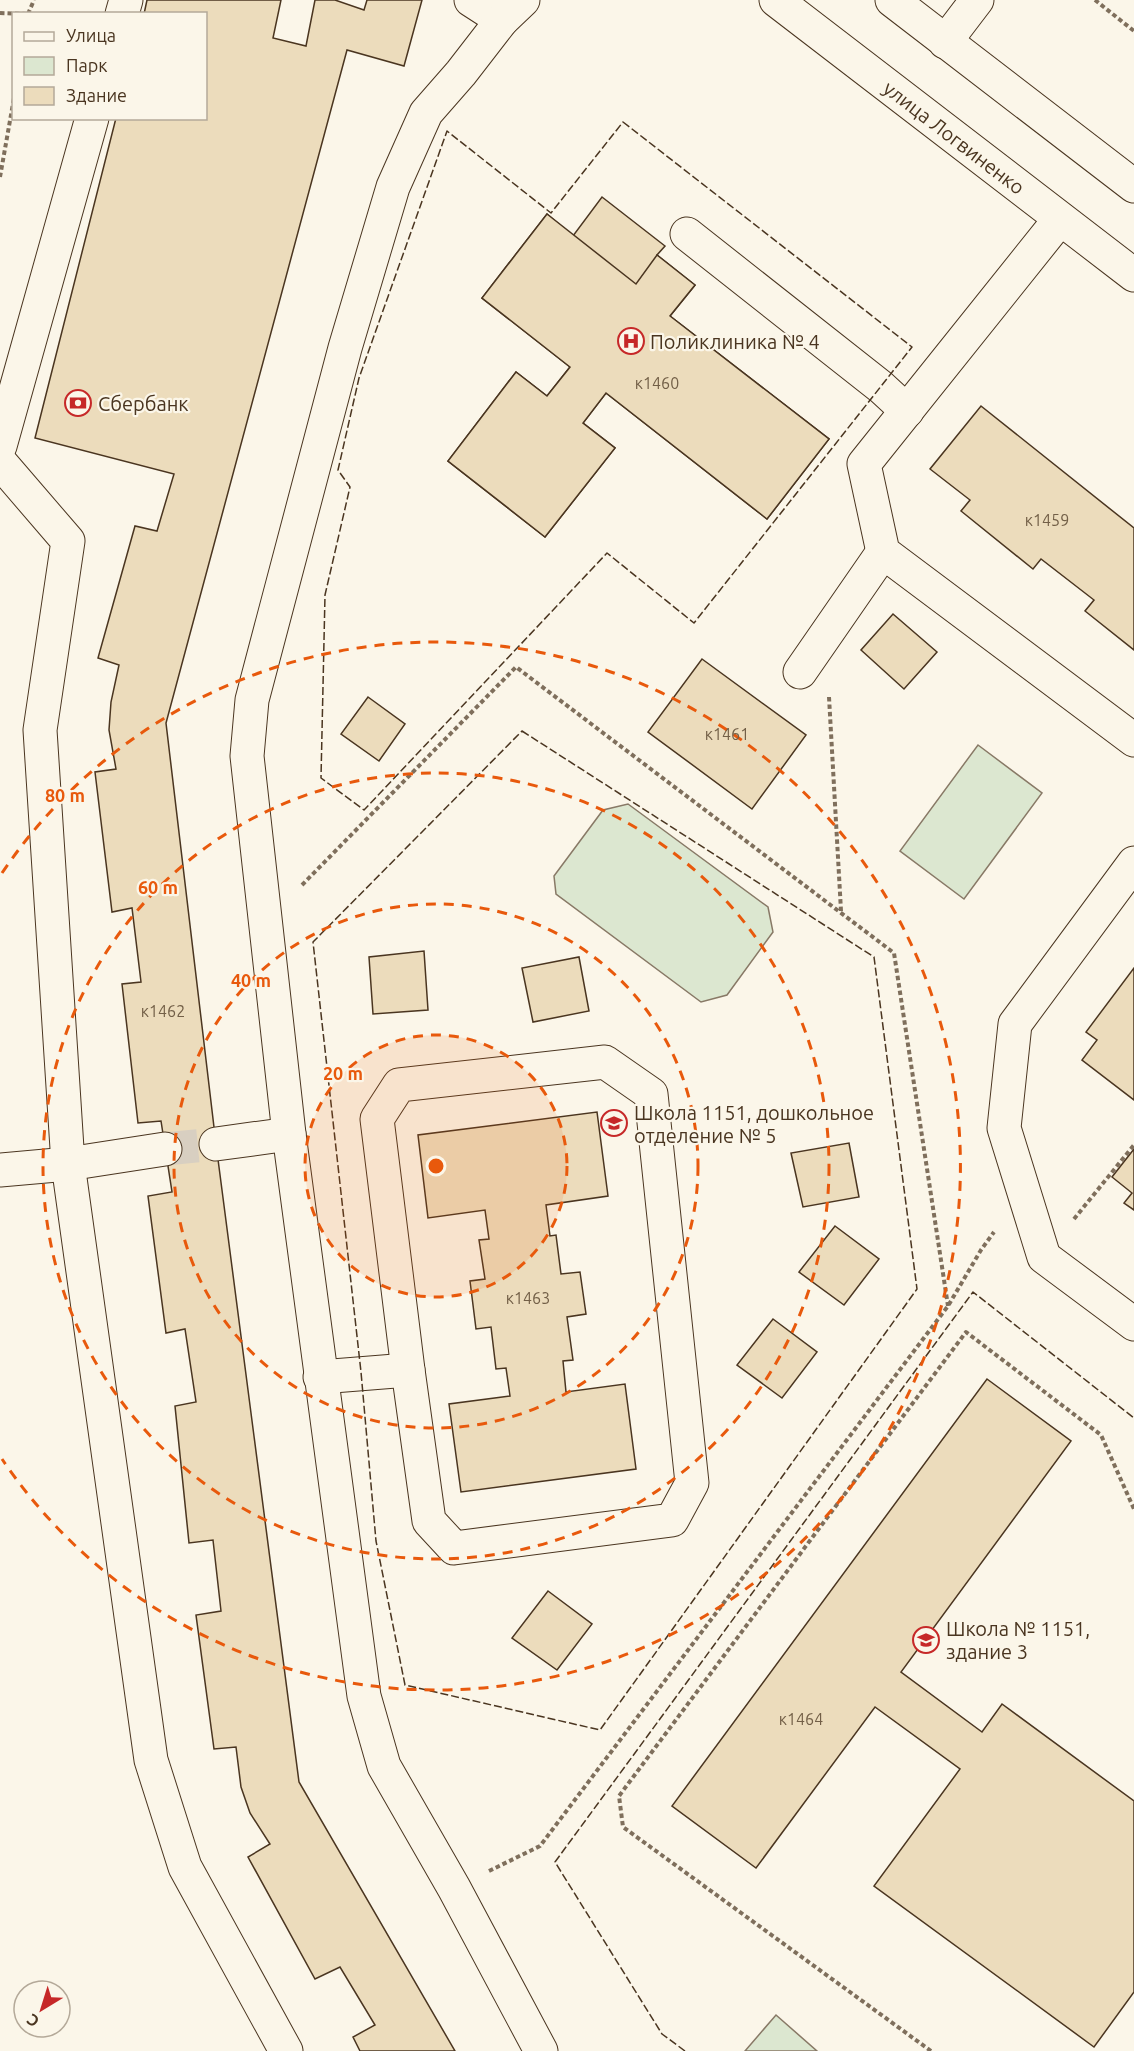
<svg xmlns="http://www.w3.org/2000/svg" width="1134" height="2051" viewBox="0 0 1134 2051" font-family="Ubuntu,sans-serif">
<rect width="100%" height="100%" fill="#fbf6e9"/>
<g fill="#dce7d0" stroke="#887966" stroke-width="1.5">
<polygon points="978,745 1042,793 964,899 900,851"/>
<polygon points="628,804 768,907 773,932 727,995 701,1002 556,894 554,876 603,810"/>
<polygon points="776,2015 817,2051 745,2051"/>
</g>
<g fill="#ecdcbc" stroke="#4a3520" stroke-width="1.5">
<polygon points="147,0 281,0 273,38 306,46 315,0 335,0 364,10 367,0 422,0 404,66 347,50 166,723 216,1144 299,1782 455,2051 360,2051 353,2037 375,2025 340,1967 315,1979 248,1857 270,1844 250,1813 241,1787 236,1747 214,1749 196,1615 221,1611 213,1540 189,1543 175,1406 196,1402 185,1329 166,1333 148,1196 172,1192 161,1121 138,1123 122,984 141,982 132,908 112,912 95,772 116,769 109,730 111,702 119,665 98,658 135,526 157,531 174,474 35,438 116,118 206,118 206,14 144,14"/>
<polygon points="602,197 665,246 657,255 695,285 670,316 829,439 767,519 606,393 583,423 615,448 545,537 448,461 516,372 547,396 570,367 482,298 547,214 573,236"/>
<polygon points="547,214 636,284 657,255 695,285 670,316 829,439 767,519 606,393 583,423 615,448 545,537 448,461 516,372 547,396 570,367 482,298"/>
<polygon points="981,406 1134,528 1134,650 1085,611 1094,600 1041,559 1033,569 961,511 970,500 930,469"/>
<polygon points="893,614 937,652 904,689 861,650"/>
<polygon points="702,659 806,735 752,809 648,732"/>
<polygon points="368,697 405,724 379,761 341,734"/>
<polygon points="424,951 428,1010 373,1014 369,957"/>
<polygon points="579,957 589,1011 533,1022 522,968"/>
<polygon points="1134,968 1134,1100 1082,1060 1097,1040 1086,1032"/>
<polygon points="597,1112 608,1196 546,1205 550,1236 556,1235 561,1274 580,1272 586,1314 567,1317 573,1360 563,1361 566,1392 625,1384 636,1469 461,1492 449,1404 510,1396 506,1368 496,1369 491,1327 476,1329 470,1281 485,1279 479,1240 489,1239 485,1210 428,1218 418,1135"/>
<polygon points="849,1143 859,1197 803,1207 791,1153"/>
<polygon points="1134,1149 1134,1210 1124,1203 1132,1193 1112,1177"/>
<polygon points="835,1226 879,1259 844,1305 799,1272"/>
<polygon points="773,1319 817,1352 782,1398 737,1365"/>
<polygon points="987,1379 1071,1441 901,1672 982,1732 1002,1704 1134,1801 1134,1992 1094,2047 874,1886 960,1769 875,1707 756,1868 672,1806"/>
<polygon points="548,1591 592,1624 557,1670 512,1638"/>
</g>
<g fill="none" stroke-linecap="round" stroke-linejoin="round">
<polyline stroke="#d8cfc1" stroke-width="33" stroke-dasharray="33 16" stroke-linecap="butt" points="165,1149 216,1144"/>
<defs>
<g id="minor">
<polyline points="471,0 502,20"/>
<polyline points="523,0 502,20 461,73 426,113 393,187 345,348 252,700 247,756 289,1134 364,1696 384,1766 454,1888 541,2051"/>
<polyline points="122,14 126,0"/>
<polyline points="945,42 977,0"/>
<polyline points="1060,219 864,464 883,552 1134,740"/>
<polyline points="687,234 881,387 907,411"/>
<polyline points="0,446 92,118"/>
<polyline points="0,462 68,541 40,730 68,1164 151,1760 185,1867 286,2051"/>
<polyline points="800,672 883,552"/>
<polyline points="1134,863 1015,1024 1004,1128 1044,1257 1134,1324"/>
<polygon points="605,1062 651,1094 692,1483 672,1520 454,1548 429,1521 408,1370 377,1119 399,1085"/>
<polyline points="216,1144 289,1134"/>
<polyline points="0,1170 68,1164 165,1149"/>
<polyline points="320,1377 408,1370"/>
</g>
<g id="major">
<path id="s1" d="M776 0 1134 275"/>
<polyline points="892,0 1134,186"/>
</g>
</defs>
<use href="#minor" stroke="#4a3520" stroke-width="35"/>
<use href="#major" stroke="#4a3520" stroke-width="35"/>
<g stroke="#7f6f5c" stroke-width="4" stroke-dasharray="4.5 3" stroke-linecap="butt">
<polyline points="1095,0 1134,31"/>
<polyline points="0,13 27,14"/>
<polyline points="28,14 34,0"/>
<polyline points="0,177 14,98"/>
<polyline points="829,697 841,911"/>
<polyline points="302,885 516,667 894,953 948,1306"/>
<polyline points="1074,1219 1134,1145"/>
<polyline points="489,1871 540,1846 948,1306 981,1250 994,1232"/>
<polyline points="931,2051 623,1827 619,1796 966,1332 1101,1435 1134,1509"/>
</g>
<use href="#minor" stroke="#fbf6e9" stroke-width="33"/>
<use href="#major" stroke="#fbf6e9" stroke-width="33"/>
<g stroke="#4a3520" stroke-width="1.5" stroke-dasharray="8 3" stroke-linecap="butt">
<polygon points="623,122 912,347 694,623 607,553 364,810 321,778 325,595 350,487 338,470 359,378 447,131 551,213"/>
<polygon points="522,731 874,957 917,1289 600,1730 405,1685 376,1541 361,1372 313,942"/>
<polyline points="685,2051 662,2034 555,1862 973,1292 1134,1418"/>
</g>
</g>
<circle cx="436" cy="1166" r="131" fill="#e8590c" fill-opacity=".12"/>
<g fill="none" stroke="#e8590c" stroke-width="3" stroke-dasharray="10 8">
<circle cx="436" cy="1166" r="131"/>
<circle cx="436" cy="1166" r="262"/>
<circle cx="436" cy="1166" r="393"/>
<path d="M2 873A524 524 0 1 1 2 1459"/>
</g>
<defs>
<symbol id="hospital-ring" viewBox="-11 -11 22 22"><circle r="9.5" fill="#fbf6e9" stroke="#c62828" stroke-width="1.5"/><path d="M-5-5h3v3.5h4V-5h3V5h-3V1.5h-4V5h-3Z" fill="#c62828"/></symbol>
<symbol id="bank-ring" viewBox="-11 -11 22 22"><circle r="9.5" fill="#fbf6e9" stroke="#c62828" stroke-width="1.5"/><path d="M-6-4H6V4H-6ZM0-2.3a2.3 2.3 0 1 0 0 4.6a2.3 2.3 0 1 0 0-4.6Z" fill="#c62828"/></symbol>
<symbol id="school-ring" viewBox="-11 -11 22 22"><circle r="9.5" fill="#fbf6e9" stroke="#c62828" stroke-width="1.5"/><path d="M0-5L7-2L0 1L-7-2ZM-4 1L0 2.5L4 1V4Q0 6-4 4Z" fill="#c62828"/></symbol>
</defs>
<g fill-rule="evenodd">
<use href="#hospital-ring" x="616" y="326" width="30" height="30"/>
<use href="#bank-ring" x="63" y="388" width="30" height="30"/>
<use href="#school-ring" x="599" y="1108" width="30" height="30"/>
<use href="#school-ring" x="911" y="1625" width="30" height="30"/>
</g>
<g text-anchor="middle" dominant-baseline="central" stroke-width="4.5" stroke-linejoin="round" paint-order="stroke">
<g font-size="16" fill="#725f47">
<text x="657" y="383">к1460</text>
<text x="1047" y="520">к1459</text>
<text x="727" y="734">к1461</text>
<text x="163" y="1011">к1462</text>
<text x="528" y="1298">к1463</text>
<text x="801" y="1719">к1464</text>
</g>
<g font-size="20" fill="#4a3520" stroke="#fbf6e9">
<text stroke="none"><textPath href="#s1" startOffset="225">улица Логвиненко</textPath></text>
</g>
<g font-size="20" fill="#4a3520" stroke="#fbf6e9" text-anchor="start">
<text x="650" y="341">Поликлиника № 4</text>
<text x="98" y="403">Сбербанк</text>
<text x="634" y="1112">Школа 1151, дошкольное<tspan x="634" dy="23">отделение № 5</tspan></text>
<text x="946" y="1628">Школа № 1151,<tspan x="946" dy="23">здание 3</tspan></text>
</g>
</g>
<circle cx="436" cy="1166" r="9" fill="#e8590c" stroke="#fbf6e9" stroke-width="3"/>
<g font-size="18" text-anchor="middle" font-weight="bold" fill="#e8590c" stroke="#fbf6e9" stroke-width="4.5" stroke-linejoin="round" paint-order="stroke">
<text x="65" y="802">80 m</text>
<text x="158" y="894">60 m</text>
<text x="251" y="987">40 m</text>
<text x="343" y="1080">20 m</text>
</g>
<rect x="12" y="12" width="195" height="108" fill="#fbf6e9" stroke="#b4a999" stroke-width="1.5"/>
<rect x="24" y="32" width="30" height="9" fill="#fbf6e9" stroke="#b4a999" stroke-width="1.5"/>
<text x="66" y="42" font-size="18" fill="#4a3520">Улица</text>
<rect x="24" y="57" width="30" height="18" fill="#dce7d0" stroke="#b4a999" stroke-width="1.5"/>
<text x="66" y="72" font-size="18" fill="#4a3520">Парк</text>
<rect x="24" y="87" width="30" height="18" fill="#ecdcbc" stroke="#b4a999" stroke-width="1.5"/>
<text x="66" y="102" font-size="18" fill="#4a3520">Здание</text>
<g transform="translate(42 2009) rotate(218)"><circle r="28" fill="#fbf6e9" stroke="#b4a999" stroke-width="1.5"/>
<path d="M0-4.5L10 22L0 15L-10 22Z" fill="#c62828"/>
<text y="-9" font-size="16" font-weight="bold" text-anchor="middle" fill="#4a3520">С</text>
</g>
</svg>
